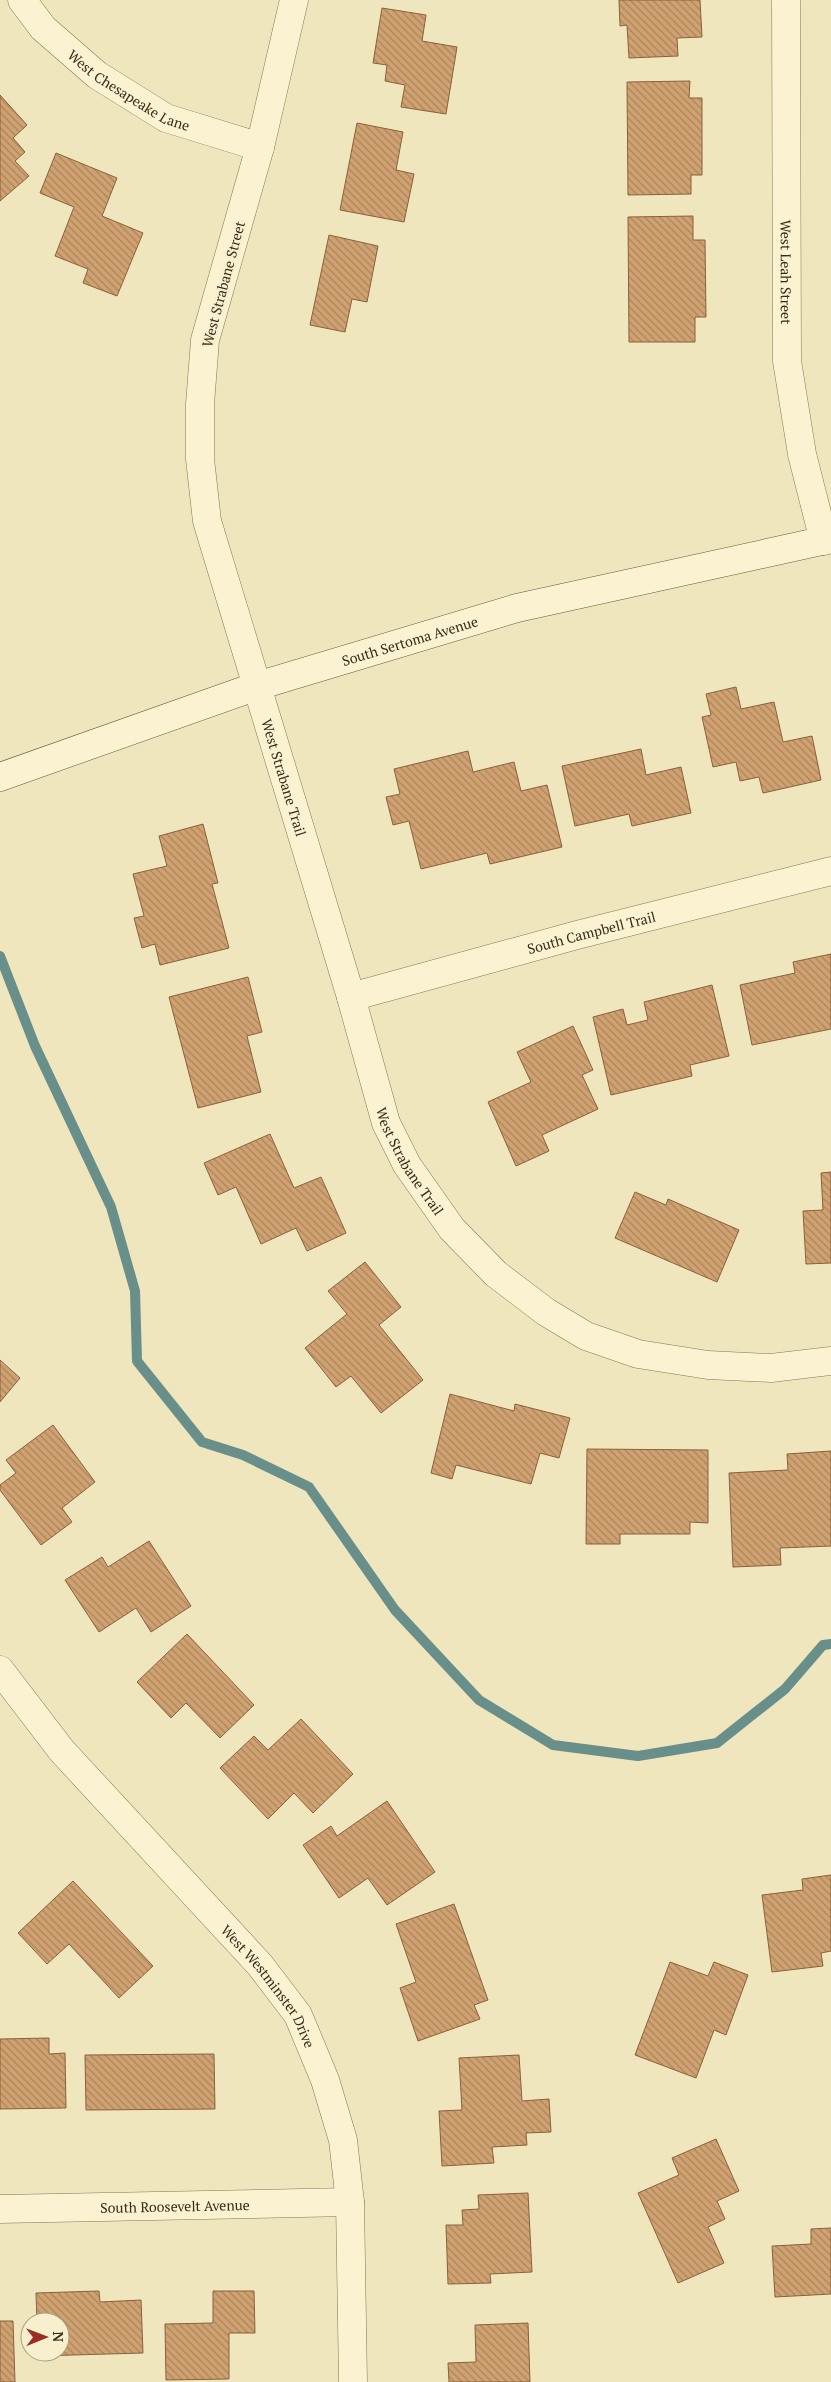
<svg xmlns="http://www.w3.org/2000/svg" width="831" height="2382" viewBox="0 0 831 2382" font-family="'PT Serif',serif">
<defs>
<pattern id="building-back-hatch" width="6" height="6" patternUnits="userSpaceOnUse" patternTransform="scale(1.25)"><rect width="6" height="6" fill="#d0a271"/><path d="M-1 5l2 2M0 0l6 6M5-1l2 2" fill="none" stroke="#aa845c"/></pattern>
</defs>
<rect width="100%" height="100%" fill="#f0e6bd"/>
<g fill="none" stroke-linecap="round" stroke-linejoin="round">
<polyline stroke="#688f89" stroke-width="10" points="0,956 35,1046 111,1207 135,1291 137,1361 202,1442 243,1455 309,1487 395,1610 479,1700 553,1745 638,1756 717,1743 785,1689 823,1645 831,1644"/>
</g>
<g fill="url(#building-back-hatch)" stroke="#89613a">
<polygon points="619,0 700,0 702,37 677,38 678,56 629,58 627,25 620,26"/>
<polygon points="382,8 426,15 422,41 457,47 446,114 401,107 405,85 385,81 387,65 373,63"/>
<polygon points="690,81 689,98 702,98 702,175 691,175 691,194 628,195 627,82"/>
<polygon points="0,95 27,125 13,138 25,152 15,161 29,176 0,201"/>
<polygon points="357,123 403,132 396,170 414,174 404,222 340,210"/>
<polygon points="56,153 117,178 102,216 143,233 117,296 83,283 88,269 55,256 74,207 40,193"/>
<polygon points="693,216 693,240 705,240 706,317 695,317 695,342 629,342 628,217"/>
<polygon points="329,235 378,246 367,302 352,299 345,332 310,325"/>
<polygon points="736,687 741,709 774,702 783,742 812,736 821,780 763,793 759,777 740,781 736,762 713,767 702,717 711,715 706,694"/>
<polygon points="641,749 646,775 681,767 691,813 632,826 629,814 575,826 562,766"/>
<polygon points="468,751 473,772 514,762 521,791 547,785 562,847 490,864 487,853 421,869 409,821 393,825 386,797 400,794 394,769"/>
<polygon points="203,824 218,883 212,884 229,948 160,965 155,944 142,948 134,918 144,916 133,874 167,866 159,836"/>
<polygon points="831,954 831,1029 752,1045 740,985 795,973 793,962"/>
<polygon points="248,977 262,1032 247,1036 261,1092 198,1108 169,997"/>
<polygon points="712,985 729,1056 690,1065 692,1076 611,1095 593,1017 623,1009 627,1025 648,1020 644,1002"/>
<polygon points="573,1026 593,1070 582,1075 598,1109 542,1135 549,1151 516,1166 488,1102 531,1082 517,1052"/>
<polygon points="270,1134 294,1188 321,1177 346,1233 307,1251 296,1228 261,1244 236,1187 218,1195 204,1163"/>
<polygon points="831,1172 831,1263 806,1264 803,1211 823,1210 821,1173"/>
<polygon points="635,1192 666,1205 668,1199 739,1230 717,1282 615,1238"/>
<polygon points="365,1262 401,1307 379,1325 423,1380 381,1413 351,1376 336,1387 305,1348 347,1314 328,1291"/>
<polygon points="0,1360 20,1378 0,1402"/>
<polygon points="450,1394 514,1411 515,1404 570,1418 559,1458 540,1453 531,1484 456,1465 452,1479 431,1473"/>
<polygon points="53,1425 95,1482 62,1508 72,1522 41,1545 0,1490 0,1485 16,1473 6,1460"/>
<polygon points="587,1449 708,1450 708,1523 690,1522 690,1534 620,1534 620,1544 586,1544"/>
<polygon points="831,1451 831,1546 780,1548 781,1565 733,1567 729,1473 788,1470 787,1454"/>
<polygon points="149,1541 191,1606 151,1632 136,1608 99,1632 65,1580 102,1557 108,1567"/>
<polygon points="187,1634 254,1705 220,1738 186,1703 171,1718 137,1682"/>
<polygon points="301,1719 353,1774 313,1813 294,1793 268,1819 220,1768 254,1736 268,1750"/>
<polygon points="387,1801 435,1872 387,1905 368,1878 339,1898 303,1845 331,1826 337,1836"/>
<polygon points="831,1875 831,1951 821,1953 823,1966 772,1972 762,1895 803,1890 802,1879"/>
<polygon points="73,1881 153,1966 119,1998 69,1944 47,1964 18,1933"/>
<polygon points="454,1904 488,2000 474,2005 480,2019 418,2041 400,1988 416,1982 396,1924"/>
<polygon points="670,1962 708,1976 714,1962 748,1975 726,2035 714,2030 696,2078 635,2055"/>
<polygon points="49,2038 49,2054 65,2053 66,2108 0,2109 0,2039"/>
<polygon points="214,2054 215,2109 86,2110 85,2055"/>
<polygon points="519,2055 522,2101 549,2099 551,2132 526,2133 527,2145 492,2147 494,2163 442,2166 439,2111 462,2110 459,2058"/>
<polygon points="716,2139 739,2191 717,2201 725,2219 708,2227 724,2263 678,2283 638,2193 679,2175 672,2158"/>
<polygon points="528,2193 532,2272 490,2274 491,2283 448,2284 446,2225 463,2225 462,2210 479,2209 478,2195"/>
<polygon points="831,2228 831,2294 775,2297 772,2246 811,2244 811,2229"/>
<polygon points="99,2291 100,2302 141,2300 143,2353 38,2356 37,2352 60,2352 60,2322 37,2322 36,2293"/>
<polygon points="213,2291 254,2291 255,2333 229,2333 229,2379 166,2380 165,2324 213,2323"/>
<polygon points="0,2321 13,2321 15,2382 0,2382"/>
<polygon points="528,2323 530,2382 449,2382 448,2363 476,2362 475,2325"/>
</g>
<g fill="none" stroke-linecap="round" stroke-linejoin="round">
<defs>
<g id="minor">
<path id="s1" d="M22 0 43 28 97 75 166 118 260 147"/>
<path id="s2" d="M294 0 260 147 205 340 200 404V459L207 521 351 997 386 1123 407 1165 452 1229 496 1274 546 1312 586 1336 638 1354 708 1365 771 1368 831 1361"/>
<path id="s3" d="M786 0 787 361 802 454 824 541"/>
<path id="s4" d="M351 997 577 935 831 871"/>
<path id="s5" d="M0 1670 62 1751 260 1965 298 2015 325 2080 343 2140 350 2202 353 2382"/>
<path id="s6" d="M0 2209 350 2202"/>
</g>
<g id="secondary">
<path id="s7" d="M0 777 257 686 517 608 831 539"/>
</g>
</defs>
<use href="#minor" stroke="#887555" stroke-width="29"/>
<use href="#secondary" stroke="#6a5639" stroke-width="29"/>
<use href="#minor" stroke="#faf2d0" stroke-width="28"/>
<use href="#secondary" stroke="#faf2d0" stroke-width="28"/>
</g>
<g text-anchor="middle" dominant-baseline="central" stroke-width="5" stroke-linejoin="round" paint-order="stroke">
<g font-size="14" fill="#372b1b" stroke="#f7efcd">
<text stroke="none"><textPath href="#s1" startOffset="142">West Chesapeake Lane</textPath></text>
<text stroke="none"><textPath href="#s3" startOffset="272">West Leah Street</textPath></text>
<text transform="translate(223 284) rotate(-75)">West Strabane Street</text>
<text stroke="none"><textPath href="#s7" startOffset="432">South Sertoma Avenue</textPath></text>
<text stroke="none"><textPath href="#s2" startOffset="801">West Strabane Trail</textPath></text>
<text stroke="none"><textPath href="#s4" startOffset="249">South Campbell Trail</textPath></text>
<text stroke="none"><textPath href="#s2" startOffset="1206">West Strabane Trail</textPath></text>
<text stroke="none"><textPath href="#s5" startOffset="416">West Westminster Drive</textPath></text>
<text stroke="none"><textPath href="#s6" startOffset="175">South Roosevelt Avenue</textPath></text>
</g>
</g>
<g transform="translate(45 2337) rotate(89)"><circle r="24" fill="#f7efcd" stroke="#aaa186"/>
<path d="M0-4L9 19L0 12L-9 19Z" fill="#9a2e23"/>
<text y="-8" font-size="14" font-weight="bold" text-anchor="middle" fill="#372b1b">N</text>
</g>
</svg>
